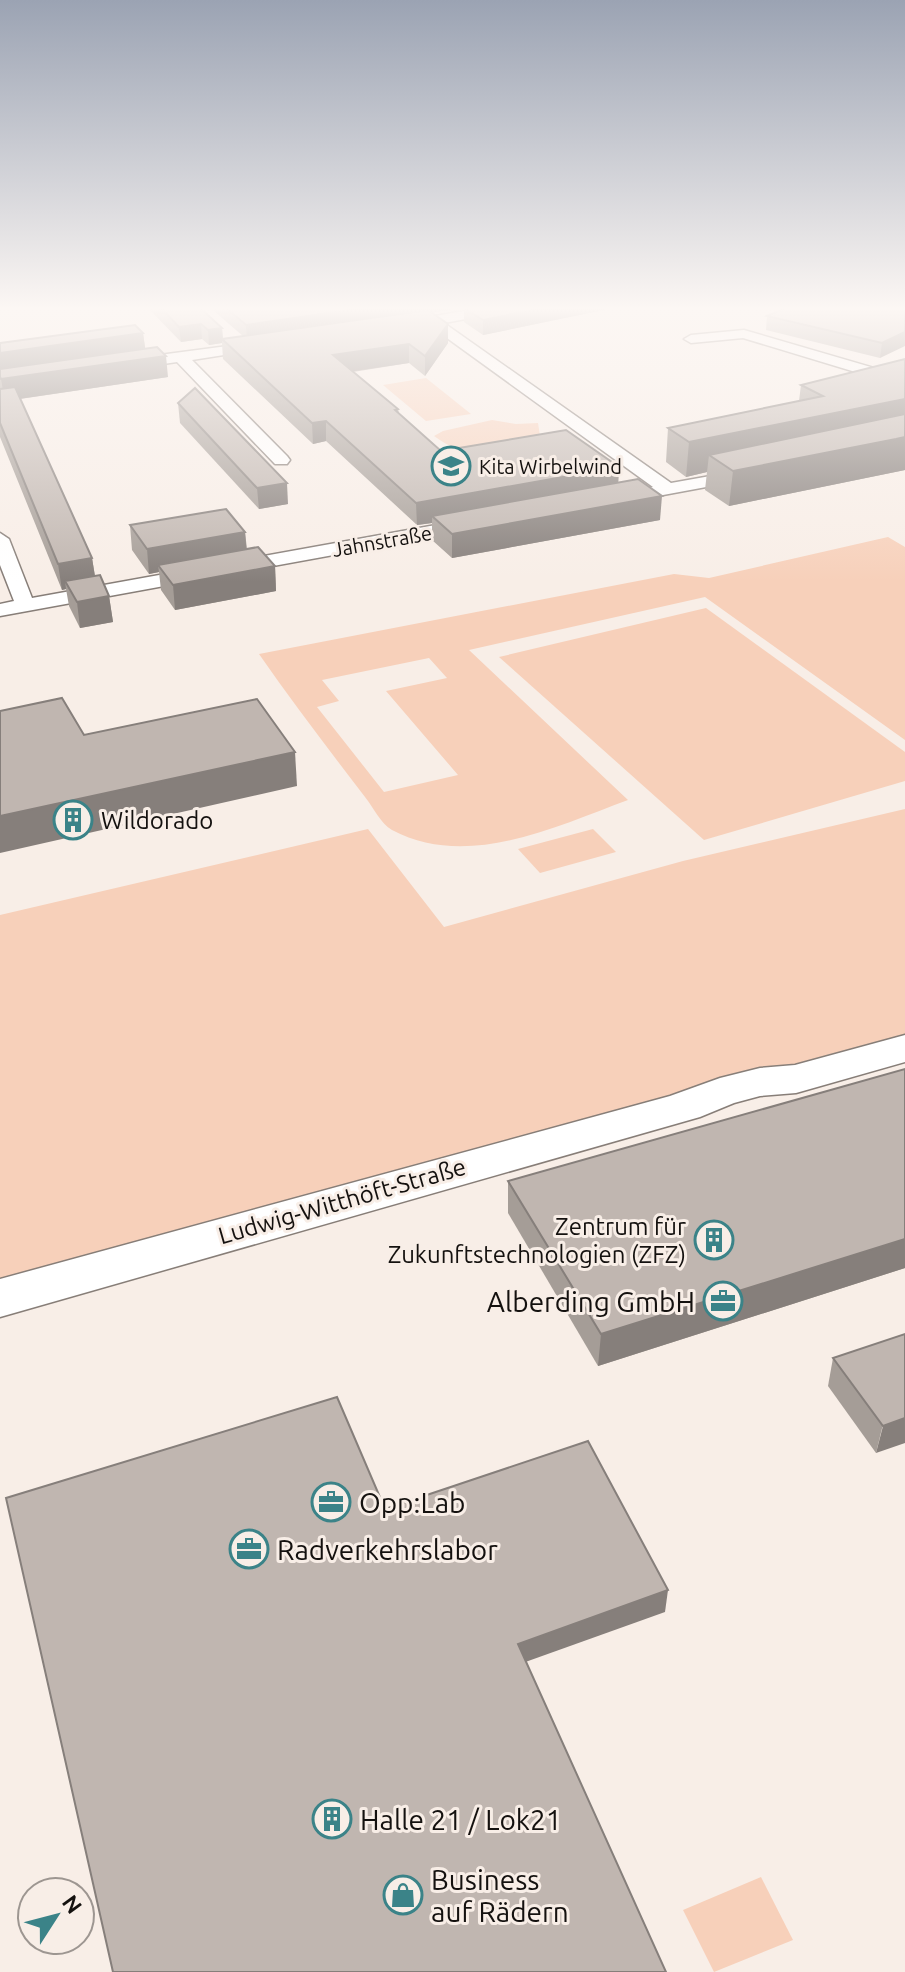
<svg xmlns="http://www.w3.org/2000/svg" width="905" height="1972" viewBox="0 0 905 1972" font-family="Ubuntu,sans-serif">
<rect width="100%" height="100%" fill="#f8eee7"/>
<g fill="#f7d0ba" fill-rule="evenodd">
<polygon points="426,378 471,414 426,421 383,385"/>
<path d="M492 420 516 424 538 423 540 436C497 448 473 465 434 436L443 431Z"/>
<path d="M888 537 905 547V740L705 597 469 650 628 800C555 827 467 870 392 830 381 824 373 807 365 797 329 750 293 703 259 654L674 574 709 578ZM429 658 447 678 386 691 458 775 384 792 317 707 339 701 322 680Z"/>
<polygon points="706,608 905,752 905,781 704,840 499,657"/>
<polygon points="905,809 905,1034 0,1279 0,915 368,829 444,927 683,861"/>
<polygon points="593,829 616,852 540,873 518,849"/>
<polygon points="761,1877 793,1940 714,1972 683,1910"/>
</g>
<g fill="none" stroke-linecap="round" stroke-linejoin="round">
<defs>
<g id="street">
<polygon points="493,306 523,306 516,310 444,323 671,483 744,470 753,475 744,480 620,503 614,502 611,498 614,494 653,487 429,325 406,329 399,325 406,321"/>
<polygon points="744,330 905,377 905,387 743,338 691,343 684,339 691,335"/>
<polygon points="258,342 263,343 263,349 192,360 287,456 290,460 287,464 275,464 177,362 129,369 121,364 129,359"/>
<polygon points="469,519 478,525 476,529 0,616 0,604 14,601 0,565 0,533 9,539 32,598"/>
</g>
<polygon id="secondary" points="905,1035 905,1062 796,1093 760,1096 734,1103 700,1117 0,1317 0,1279 670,1096 720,1078 760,1068 795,1065"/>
</defs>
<use href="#street" stroke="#877e78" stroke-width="3"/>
<use href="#secondary" stroke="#877e78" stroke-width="3"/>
<use href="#street" fill="#fff" fill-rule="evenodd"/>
<use href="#secondary" fill="#fff" fill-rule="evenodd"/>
</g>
<g fill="#a59d97">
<polygon points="146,306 198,306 222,328 223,339 243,336 208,306 613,306 613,308 483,335 464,322 464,308 472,306 431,312 448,324 448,343 425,376 409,363 353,372 398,409 399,413 441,451 619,467 618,482 660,520 452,558 432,540 432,523 417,525 326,441 313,444 223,359 222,343 209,345 202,339 181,342"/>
<polygon points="905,306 880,358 766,330 767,316"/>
<polygon points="143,333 145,348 168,377 20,399 92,558 95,576 109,596 113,622 80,628 69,606 66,589 62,590 0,437 0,343"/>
<polygon points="905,359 905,470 729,506 705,490 707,472 686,477 666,462 668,428 799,401 801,385"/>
<polygon points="178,403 288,504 259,509 180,423"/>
<polygon points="130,525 245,532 247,549 275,566 276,591 175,610 161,590 159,572 149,574 132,550"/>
<polygon points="905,1069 905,1268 598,1366 508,1213 508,1181"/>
<polygon points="905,1334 876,1453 828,1386 833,1358"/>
</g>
<g fill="#867f7b">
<polygon points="377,306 476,306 247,340 246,325"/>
<polygon points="554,306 613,306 613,308 483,335 483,320"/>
<polygon points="201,324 202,339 181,342 179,327"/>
<polygon points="448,324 448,343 425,376 425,356"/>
<polygon points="222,328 223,341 222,339 222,343 209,345 208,330"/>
<polygon points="905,332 905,346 880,358 882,343"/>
<polygon points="143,333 146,354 0,375 0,353"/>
<polygon points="409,344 409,363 334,374 333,355"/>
<polygon points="166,356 168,377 5,401 1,379"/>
<polygon points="905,399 905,427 709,455 707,472 686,477 689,442"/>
<polygon points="326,421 326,441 313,444 312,423"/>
<polygon points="905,437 905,470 729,506 733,471"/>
<polygon points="619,467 618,489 432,516 432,523 417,525 416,503"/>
<polygon points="287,483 288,504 259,509 257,488"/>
<polygon points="662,496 660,520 452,558 452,534"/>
<polygon points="245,532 247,556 158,565 159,572 149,574 147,549"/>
<polygon points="92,558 96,583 65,581 66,589 62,590 58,564"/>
<polygon points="275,566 276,591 175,610 173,585"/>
<polygon points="109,596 113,622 80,628 77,602"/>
<polygon points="295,752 297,786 0,853 0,816"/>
<polygon points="905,1239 905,1268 598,1366 601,1334"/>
<polygon points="905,1418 905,1443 876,1453 883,1426"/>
<polygon points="668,1590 665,1612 517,1665 518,1644"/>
</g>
<g fill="#c0b6b0" stroke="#867f7b" stroke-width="2">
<polygon points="159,306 198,306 222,328 208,330 201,324 179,327"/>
<polygon points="224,306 377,306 246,325"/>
<polygon points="475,306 554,306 483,320 464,308"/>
<polygon points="790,306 905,306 905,332 882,343 767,316"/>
<polygon points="428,310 448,324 425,356 409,344 333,355 398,409 395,410 441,451 566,430 619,467 416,503 326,421 312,423 222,339"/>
<polygon points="135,325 143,333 0,353 0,343"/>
<polygon points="157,347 166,356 1,379 0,377 0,369"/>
<polygon points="905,359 905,399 689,442 668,428 823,396 801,385"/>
<polygon points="15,387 92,558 58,564 0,423 0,389"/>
<polygon points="195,388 287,483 257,488 178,403"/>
<polygon points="905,414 905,437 896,439 733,471 709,455"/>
<polygon points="638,479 662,496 452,534 432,516"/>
<polygon points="226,509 245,532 147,549 130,525"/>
<polygon points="258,547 275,566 173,585 158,565"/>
<polygon points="100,575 109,596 77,602 65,581"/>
<polygon points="62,698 84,735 257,699 295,752 0,816 0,711"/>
<polygon points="905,1069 905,1239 601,1334 508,1181"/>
<polygon points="905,1334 905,1418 883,1426 833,1358"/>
<polygon points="337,1397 385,1509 588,1441 668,1590 518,1644 666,1972 113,1972 6,1498"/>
</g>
<linearGradient id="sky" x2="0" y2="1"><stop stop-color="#9ba3b3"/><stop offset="0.53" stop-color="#fcf7f4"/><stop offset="1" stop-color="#fcf7f4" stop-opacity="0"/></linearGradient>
<rect width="905" height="582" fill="url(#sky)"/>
<defs>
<symbol id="school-ring" viewBox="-11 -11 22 22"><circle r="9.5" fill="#f8eee7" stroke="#3b8388" stroke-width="1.5"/><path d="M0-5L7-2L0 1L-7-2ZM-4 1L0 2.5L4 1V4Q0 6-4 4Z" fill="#3b8388"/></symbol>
<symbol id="building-ring" viewBox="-11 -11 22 22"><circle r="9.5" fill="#f8eee7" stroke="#3b8388" stroke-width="1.5"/><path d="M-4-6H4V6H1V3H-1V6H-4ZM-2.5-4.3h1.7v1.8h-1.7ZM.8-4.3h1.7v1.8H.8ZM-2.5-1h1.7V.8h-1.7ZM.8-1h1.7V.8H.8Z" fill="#3b8388"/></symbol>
<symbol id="office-ring" viewBox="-11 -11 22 22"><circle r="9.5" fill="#f8eee7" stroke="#3b8388" stroke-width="1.5"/><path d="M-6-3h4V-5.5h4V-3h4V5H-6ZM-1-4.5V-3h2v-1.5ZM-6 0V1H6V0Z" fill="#3b8388"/></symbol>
<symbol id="shop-ring" viewBox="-11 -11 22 22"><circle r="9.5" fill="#f8eee7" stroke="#3b8388" stroke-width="1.5"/><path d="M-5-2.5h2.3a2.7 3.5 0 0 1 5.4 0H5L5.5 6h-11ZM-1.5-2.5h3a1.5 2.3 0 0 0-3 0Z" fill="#3b8388"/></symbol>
</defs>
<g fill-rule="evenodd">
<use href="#school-ring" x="429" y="444" width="44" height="44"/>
<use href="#building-ring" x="51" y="798" width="44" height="44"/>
<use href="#building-ring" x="692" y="1218" width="44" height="44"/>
<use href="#office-ring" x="701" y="1279" width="44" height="44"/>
<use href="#office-ring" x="309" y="1480" width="44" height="44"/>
<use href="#office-ring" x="227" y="1527" width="44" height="44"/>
<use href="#building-ring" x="310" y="1797" width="44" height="44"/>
<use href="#shop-ring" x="381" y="1873" width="44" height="44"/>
</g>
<g text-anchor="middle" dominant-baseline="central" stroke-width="6" stroke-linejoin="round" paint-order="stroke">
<g font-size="20" fill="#14110f" stroke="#f8eee7" text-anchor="start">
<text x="479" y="466">Kita Wirbelwind</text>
</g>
<g font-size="20" fill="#14110f" stroke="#f8eee7">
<text transform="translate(382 541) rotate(-10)">Jahnstraße</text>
</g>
<g font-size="24" fill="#14110f" stroke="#f8eee7" text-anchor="start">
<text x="101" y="820">Wildorado</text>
<text x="686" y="1226" text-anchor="end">Zentrum für<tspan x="686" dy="28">Zukunftstechnologien (ZFZ)</tspan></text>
</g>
<g font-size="24" fill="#14110f" stroke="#f8eee7">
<text transform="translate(342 1201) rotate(-16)">Ludwig-Witthöft-Straße</text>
</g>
<g font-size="28" fill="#14110f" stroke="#f8eee7" text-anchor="start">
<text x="695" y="1301" text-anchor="end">Alberding GmbH</text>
<text x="359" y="1502">Opp:Lab</text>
<text x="277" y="1549">Radverkehrslabor</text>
<text x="360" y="1819">Halle 21 / Lok21</text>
<text x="431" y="1879">Business<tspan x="431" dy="32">auf Rädern</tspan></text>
</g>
</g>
<g transform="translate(56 1916) rotate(54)"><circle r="38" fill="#f8eee7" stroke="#9d9691" stroke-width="2"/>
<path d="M0-6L14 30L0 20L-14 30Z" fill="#3b8388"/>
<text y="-12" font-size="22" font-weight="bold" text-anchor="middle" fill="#14110f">N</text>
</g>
</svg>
